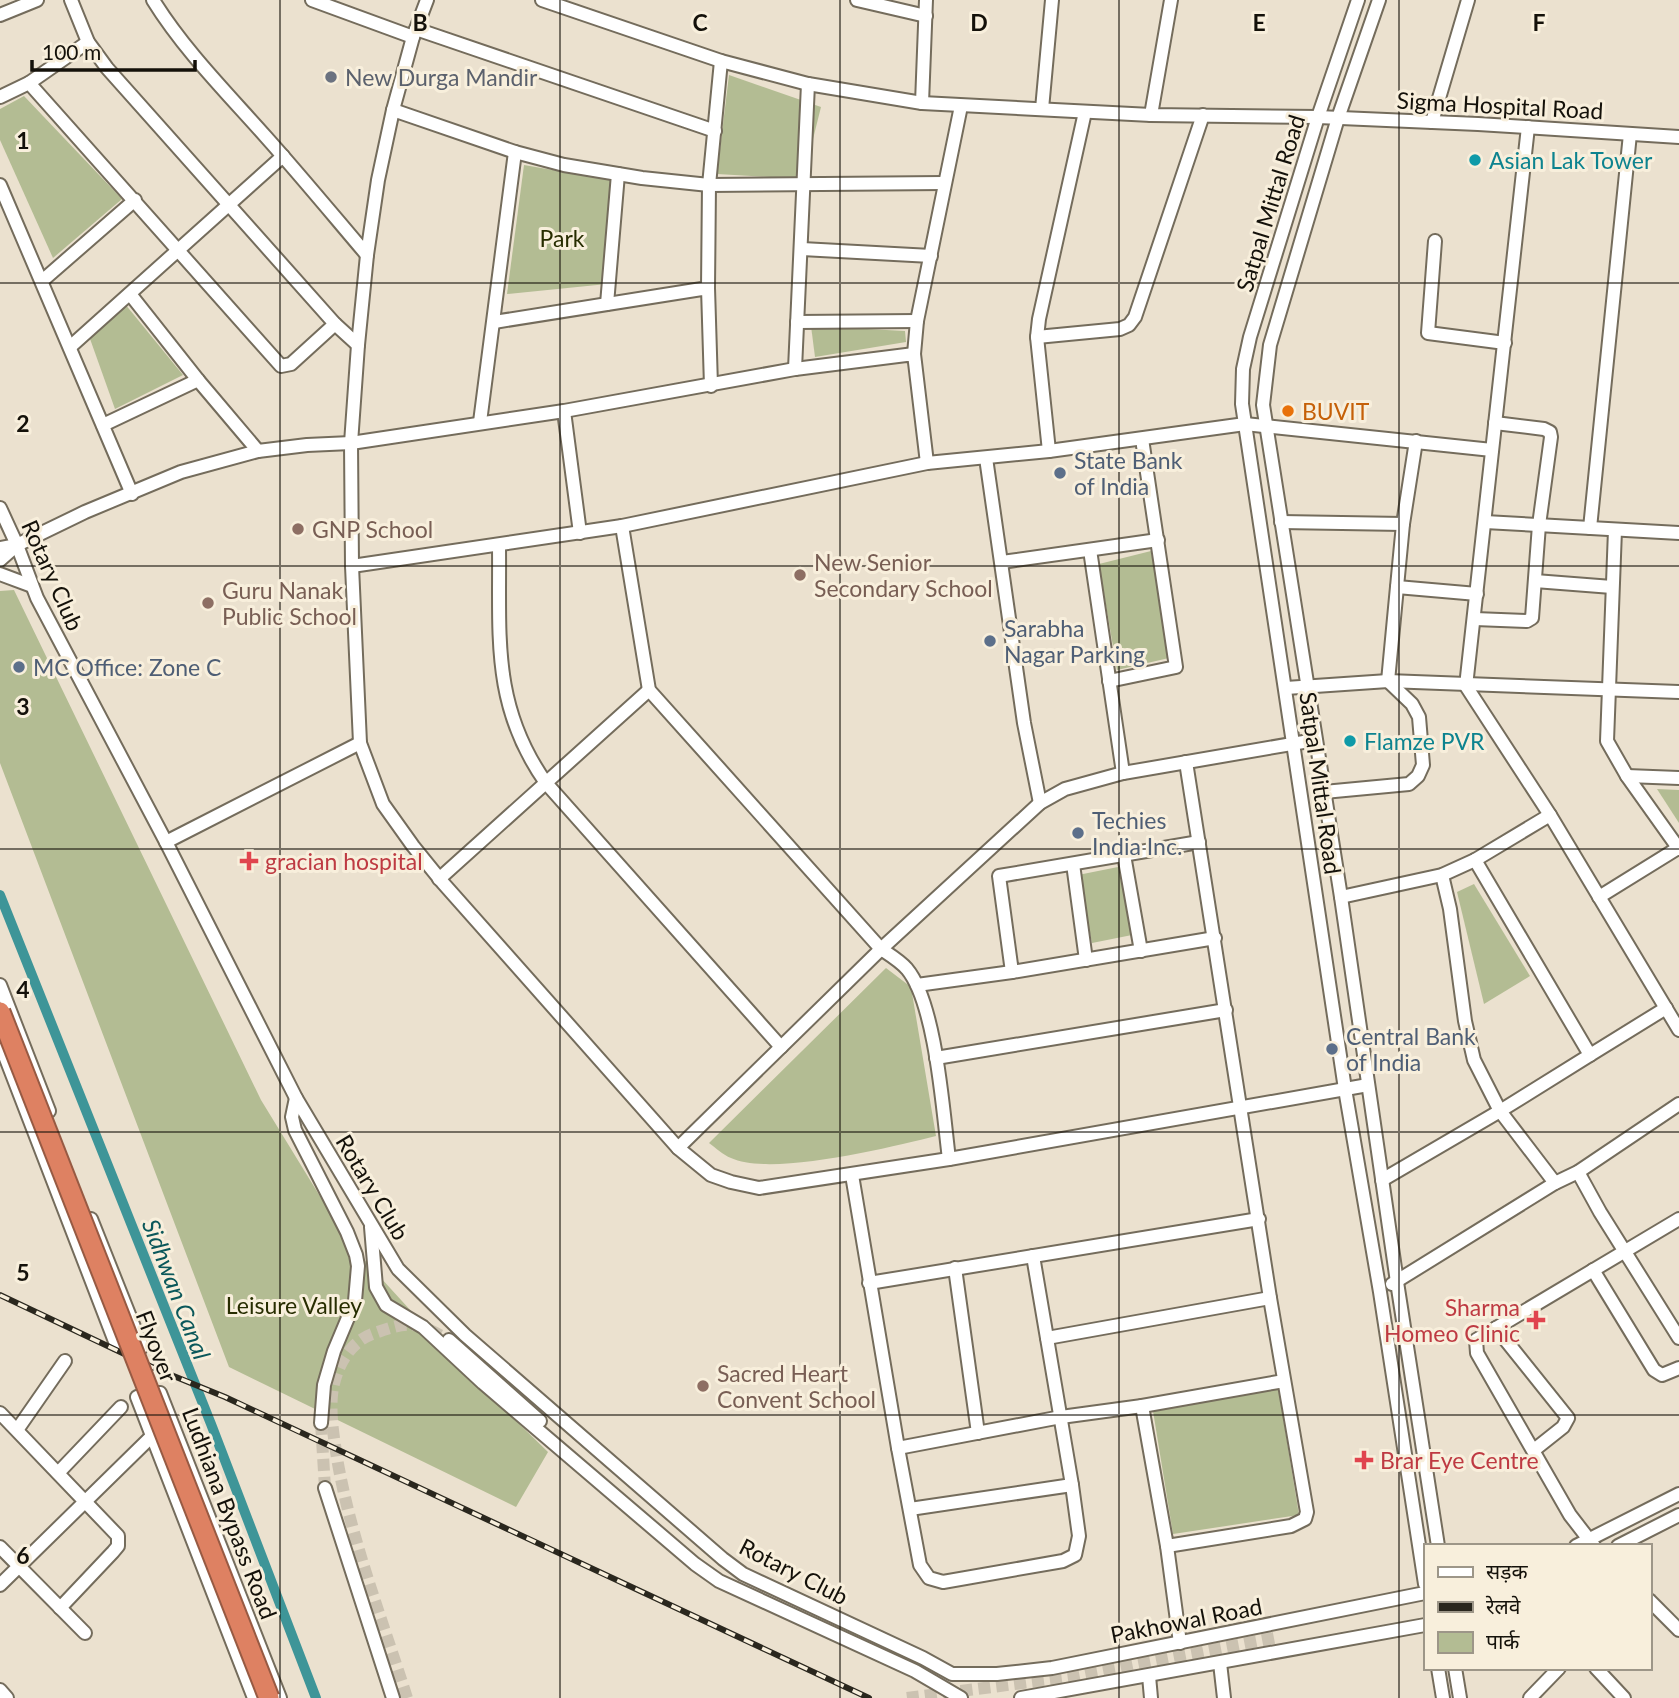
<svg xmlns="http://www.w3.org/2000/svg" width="1679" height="1698" viewBox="0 0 1679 1698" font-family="Lato,'Noto Sans Devanagari',sans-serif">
<rect width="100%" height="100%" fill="#ebe1cf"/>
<g fill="#b3bc93">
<polygon points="729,75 821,107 803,179 717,174"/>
<polygon points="24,96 122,199 53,258 0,140 0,109"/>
<polygon points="524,165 616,181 607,284 507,294"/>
<polygon points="125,304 183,375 115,409 89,336"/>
<polygon points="811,326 905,331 906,342 815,357"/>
<polygon points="1151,551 1169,658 1117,670 1099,564"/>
<polygon points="14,590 261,1100 348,1242 476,1382 548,1452 516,1507 229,1367 0,763 0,591"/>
<polygon points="1657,789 1679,790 1679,823"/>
<polygon points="1118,867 1132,935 1092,943 1078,875"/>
<polygon points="1474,884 1530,976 1484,1004 1457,892"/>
<path d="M886 968 911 987 936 1136C891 1147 771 1177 731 1158 723 1155 716 1148 709 1143Z"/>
<polygon points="1278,1387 1299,1515 1173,1534 1153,1411"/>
</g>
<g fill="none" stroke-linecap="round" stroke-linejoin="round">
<polyline stroke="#3e9598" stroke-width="10" points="0,895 211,1424 316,1698"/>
<g stroke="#cbc2b1" stroke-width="12" stroke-dasharray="12 6" stroke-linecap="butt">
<polyline points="321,1423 325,1488"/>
<path d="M407 1698C382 1619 351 1540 337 1458 334 1438 330 1416 332 1395 335 1369 349 1341 375 1333 411 1320 416 1322 449 1340"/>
<polyline points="907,1698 1077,1676 1279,1637"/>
</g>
<defs>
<g id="minor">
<polyline points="71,0 88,42 107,68 335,324 358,345"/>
<path d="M153 0C184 50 227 93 266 137 300 175 333 215 367 255"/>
<polyline points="312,0 413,37"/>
<polyline points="427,0 413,37 393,110 378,180 367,255 358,345 351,443 352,566 360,743 383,804 413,846 443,883 678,1148 711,1175 731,1182 759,1188 949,1159 1368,1085"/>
<polyline points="542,0 721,61 808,84 922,103 1151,115 1318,117 1478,124 1679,137"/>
<polyline points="857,0 926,16"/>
<polyline points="1358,0 1318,117 1250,337 1243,369 1242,404 1345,1089 1380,1292 1425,1584"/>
<polyline points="1379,0 1338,118 1270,345 1263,405 1341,897 1397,1282 1438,1546"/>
<polyline points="0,15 37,0"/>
<polyline points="416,29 715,131"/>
<polyline points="29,83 88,42"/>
<polyline points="0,97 29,83 281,366 291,364 335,324"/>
<polyline points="922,103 926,0"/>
<polyline points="1042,109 1052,0"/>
<polyline points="393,110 515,152 564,165 642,178 709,185 944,183"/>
<polyline points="1151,115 1171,0"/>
<polyline points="1432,122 1468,0"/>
<polyline points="0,185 132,494"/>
<polyline points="1435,241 1428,333 1505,343"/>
<polyline points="802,249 931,256"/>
<polyline points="42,281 135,200"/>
<polyline points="708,288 709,185 721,61"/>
<polyline points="130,294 198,380 258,451"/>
<polyline points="607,304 618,174"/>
<polyline points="494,322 708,288 711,386"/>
<polyline points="797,322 917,321"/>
<polyline points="1037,337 1120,329 1129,325 1135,317 1203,115"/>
<polyline points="70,347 283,156"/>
<polyline points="914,354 917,321 961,106"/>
<polyline points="795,369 808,84"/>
<polyline points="564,411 580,533"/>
<polyline points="480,422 515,152"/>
<polyline points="103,425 198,380"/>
<polyline points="1049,451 1037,337 1039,319 1085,112"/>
<polyline points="986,458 1024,723 1040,803"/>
<polyline points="0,508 17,545 37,598 166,842 296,1098 398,1269 465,1335 723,1559 743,1574 923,1658 952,1674 997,1674 1052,1668 1425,1593"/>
<polyline points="1281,522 1403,524"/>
<polyline points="1485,522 1679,533"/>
<path d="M622 526 649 690 881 949C890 955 900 961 907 969 936 1004 943 1112 949 1159"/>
<polyline points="1590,528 1630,134"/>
<polyline points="1615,530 1607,741 1627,776 1679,849"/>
<path d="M499 546C500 636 491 705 546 783L781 1047"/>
<polyline points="0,548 17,545 85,512 181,472 258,451 307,445 351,443 564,411 795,369 914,354 927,463"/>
<polyline points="1090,550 1123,773"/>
<polyline points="0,560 17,545"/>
<polyline points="1002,562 1158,540"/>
<polyline points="352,566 622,526 927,463 1049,451 1245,424 1492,450"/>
<polyline points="0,574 32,586"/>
<polyline points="1535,581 1612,587"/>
<polyline points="1397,587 1477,594"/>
<polyline points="1475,619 1527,621 1532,618 1539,525 1551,437 1550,432 1544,429 1495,423"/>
<polyline points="1109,681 1176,667 1142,439"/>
<polyline points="1286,688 1388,681 1679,692"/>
<polyline points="1186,762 1270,1298 1307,1512 1305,1519 1291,1526 1167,1546 1142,1406 1284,1381"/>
<polyline points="1627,776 1679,778"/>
<polyline points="1324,792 1409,784 1418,776 1423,765 1419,717 1412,704 1388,681 1403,524 1416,441"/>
<polyline points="1550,815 1679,1030"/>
<polyline points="166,842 360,743"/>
<polyline points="1199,842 999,876 1012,972 1215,938"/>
<polyline points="1124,855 1141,951"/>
<polyline points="1073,864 1086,960"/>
<polyline points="1442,875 1450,909 1465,1021 1474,1060 1500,1111 1555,1183"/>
<polyline points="439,879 649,690"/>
<polyline points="1341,897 1442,875 1475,860 1550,815 1466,686 1528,127"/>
<polyline points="1599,897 1678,848"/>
<polyline points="0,985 49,1111"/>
<polyline points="917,985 1012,972"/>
<polyline points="0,1043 116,1344 142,1347 91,1219"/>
<polyline points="1590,1055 1666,1008"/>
<polyline points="936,1058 1226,1010"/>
<polyline points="296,1098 292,1117 295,1130 347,1232 356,1255 358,1266 355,1301 334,1351 324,1385 321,1423"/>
<polyline points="678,1148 881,949 1040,803 1065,789 1123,773 1315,740"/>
<polyline points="1578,1172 1600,1212 1679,1338"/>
<polyline points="852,1175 898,1448 1061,1417 1142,1406"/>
<polyline points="1382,1180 1500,1111 1590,1055 1475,860"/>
<polyline points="371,1227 376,1287 386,1305 423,1327 483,1383 695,1564 719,1581 915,1671 961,1698"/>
<polyline points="955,1268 978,1433"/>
<polyline points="1593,1270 1654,1370 1662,1375 1679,1368"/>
<polyline points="869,1283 1259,1219"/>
<polyline points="1392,1284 1555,1183 1578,1172 1679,1104"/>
<polyline points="1496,1328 1568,1418 1563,1427 1534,1450"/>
<polyline points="1047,1338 1270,1298"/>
<polyline points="449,1340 540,1421"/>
<polyline points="0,1413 118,1536 118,1546 113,1552 60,1608"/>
<polyline points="17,1430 65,1361"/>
<polyline points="898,1448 920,1565 929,1578 943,1582 1063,1561 1075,1555 1079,1536 1072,1485 1033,1256"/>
<polyline points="58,1473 121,1407"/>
<polyline points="325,1488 393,1698"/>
<polyline points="910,1509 1072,1485"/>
<polyline points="1167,1546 1180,1643"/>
<polyline points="1576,1546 1679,1494"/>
<polyline points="1594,1546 1570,1515 1477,1353 1476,1340 1679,1219"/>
<polyline points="1618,1546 1679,1515"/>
<polyline points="0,1547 85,1633"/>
<polyline points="0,1585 152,1436"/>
<polyline points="1649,1600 1679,1630"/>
<polyline points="1220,1663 1224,1698"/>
<polyline points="1438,1668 1443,1698"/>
<polyline points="1455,1668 1460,1698"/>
<polyline points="1596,1668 1624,1698"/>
<polyline points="1149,1676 1151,1698"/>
<polyline points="0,1690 7,1698"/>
<polyline points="254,1698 137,1397 160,1393 280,1698"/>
<polyline points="1021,1698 1425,1625"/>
<polyline points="1530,1698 1559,1668"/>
</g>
</defs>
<use href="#minor" stroke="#746c5c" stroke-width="16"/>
<use href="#minor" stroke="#fff" stroke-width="12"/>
<defs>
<polyline id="rail" points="0,1295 154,1368 225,1397 869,1698"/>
</defs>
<use href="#rail" stroke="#2a271e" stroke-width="6"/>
<use href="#rail" stroke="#f8efdc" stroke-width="3.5" stroke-dasharray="10" stroke-linecap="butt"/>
<defs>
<polyline id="highway-bridge" points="0,1012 269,1698"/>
</defs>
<use href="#highway-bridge" stroke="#975a43" stroke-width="23" stroke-linecap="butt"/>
<use href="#highway-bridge" stroke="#de8162" stroke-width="19"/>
</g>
<path fill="none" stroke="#14110a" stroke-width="2" stroke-opacity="0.55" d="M280 0V1698M560 0V1698M840 0V1698M1119 0V1698M1399 0V1698M0 283H1679M0 566H1679M0 849H1679M0 1132H1679M0 1415H1679"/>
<circle fill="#6b7280" stroke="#f8efdc" stroke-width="2.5" cx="331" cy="77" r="7"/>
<g fill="#0f9aa8" stroke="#f8efdc" stroke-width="2.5">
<circle cx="1475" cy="160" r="7"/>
<circle cx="1350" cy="741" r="7"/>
</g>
<circle fill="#e8710a" stroke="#f8efdc" stroke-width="2.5" cx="1288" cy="411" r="7"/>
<g fill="#5c6f8a" stroke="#f8efdc" stroke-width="2.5">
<circle cx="1060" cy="473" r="7"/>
<circle cx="990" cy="641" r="7"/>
<circle cx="19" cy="667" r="7"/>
<circle cx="1078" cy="833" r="7"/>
<circle cx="1332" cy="1049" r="7"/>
</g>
<g fill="#8d6e63" stroke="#f8efdc" stroke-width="2.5">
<circle cx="298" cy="529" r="7"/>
<circle cx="800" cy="575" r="7"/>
<circle cx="208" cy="603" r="7"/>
<circle cx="703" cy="1386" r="7"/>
</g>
<g fill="#e0444e" stroke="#f8efdc" stroke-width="2.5">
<path d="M245.5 850.5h7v7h7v7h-7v7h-7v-7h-7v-7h7z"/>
<path d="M1532.5 1309.5h7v7h7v7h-7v7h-7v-7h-7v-7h7z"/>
<path d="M1360.5 1449.5h7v7h7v7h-7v7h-7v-7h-7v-7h7z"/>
</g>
<g text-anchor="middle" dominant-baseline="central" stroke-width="6" stroke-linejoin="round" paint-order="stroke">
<g font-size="23" fill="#5b616d" stroke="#f8efdc" text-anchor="start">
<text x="345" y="77">New Durga Mandir</text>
</g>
<g font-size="23" fill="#14110a" stroke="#f8efdc">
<text transform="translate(1500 105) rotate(3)">Sigma Hospital Road</text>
<text transform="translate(1270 203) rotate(-73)">Satpal Mittal Road</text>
<text transform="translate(53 575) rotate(66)">Rotary Club</text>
<text transform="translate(1321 783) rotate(82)">Satpal Mittal Road</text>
<text transform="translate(373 1187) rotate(59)">Rotary Club</text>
<text transform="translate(157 1346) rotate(69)">Flyover</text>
<text transform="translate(230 1513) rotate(69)">Ludhiana Bypass Road</text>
<text transform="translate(794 1571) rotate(27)">Rotary Club</text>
<text transform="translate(1186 1620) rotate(-11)">Pakhowal Road</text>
</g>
<g font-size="23" fill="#0d838f" stroke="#f8efdc" text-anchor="start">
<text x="1489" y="160">Asian Lak Tower</text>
<text x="1364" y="741">Flamze PVR</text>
</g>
<g font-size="23" fill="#272d00" stroke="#f8efdc">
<text x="562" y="238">Park</text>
<text x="294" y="1305">Leisure Valley</text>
</g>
<g font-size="23" fill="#c56008" stroke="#f8efdc" text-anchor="start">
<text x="1302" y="411">BUVIT</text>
</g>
<g font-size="23" fill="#4e5e75" stroke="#f8efdc" text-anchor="start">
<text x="1074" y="460">State Bank<tspan x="1074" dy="26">of India</tspan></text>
<text x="1004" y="628">Sarabha<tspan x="1004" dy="26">Nagar Parking</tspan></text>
<text x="33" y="667">MC Office: Zone C</text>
<text x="1092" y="820">Techies<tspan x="1092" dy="26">India Inc.</tspan></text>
<text x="1346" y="1036">Central Bank<tspan x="1346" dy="26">of India</tspan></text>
</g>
<g font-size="23" fill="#785e54" stroke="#f8efdc" text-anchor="start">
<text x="312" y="529">GNP School</text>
<text x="814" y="562">New Senior<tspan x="814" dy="26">Secondary School</tspan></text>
<text x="222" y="590">Guru Nanak<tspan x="222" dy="26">Public School</tspan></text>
<text x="717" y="1373">Sacred Heart<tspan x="717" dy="26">Convent School</tspan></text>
</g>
<g font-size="23" fill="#be3a42" stroke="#f8efdc" text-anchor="start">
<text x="265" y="861">gracian hospital</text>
<text x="1520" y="1307" text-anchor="end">Sharma<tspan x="1520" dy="26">Homeo Clinic</tspan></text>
<text x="1380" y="1460">Brar Eye Centre</text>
</g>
<g font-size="24" font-style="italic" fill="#0b585a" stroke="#f8efdc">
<text transform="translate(177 1289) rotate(69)">Sidhwan Canal</text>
</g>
</g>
<g font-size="23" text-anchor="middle" font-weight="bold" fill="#14110a" stroke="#f8efdc" stroke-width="6" stroke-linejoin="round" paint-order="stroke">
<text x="420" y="31">B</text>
<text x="700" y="31">C</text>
<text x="979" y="31">D</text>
<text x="1259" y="31">E</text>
<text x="1539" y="31">F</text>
<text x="23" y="149">1</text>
<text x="23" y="432">2</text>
<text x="23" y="715">3</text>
<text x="23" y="998">4</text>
<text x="23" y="1281">5</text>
<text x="23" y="1564">6</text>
</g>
<rect x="1424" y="1544" width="228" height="126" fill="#f8efdc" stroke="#9d9688" stroke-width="2"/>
<rect x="1438" y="1567" width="35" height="10" fill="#ffffff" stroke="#9d9688" stroke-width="2"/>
<text x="1486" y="1579" font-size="21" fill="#14110a">सड़क</text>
<rect x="1438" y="1602" width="35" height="10" fill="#2a271e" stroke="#9d9688" stroke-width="2"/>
<text x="1486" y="1614" font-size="21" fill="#14110a">रेलवे</text>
<rect x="1438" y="1632" width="35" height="21" fill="#b3bc93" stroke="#9d9688" stroke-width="2"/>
<text x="1486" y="1649" font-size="21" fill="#14110a">पार्क</text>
<path d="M32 60v10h163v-10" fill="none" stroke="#14110a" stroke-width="3.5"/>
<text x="42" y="60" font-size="21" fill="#14110a" stroke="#f8efdc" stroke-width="5" paint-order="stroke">100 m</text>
</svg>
